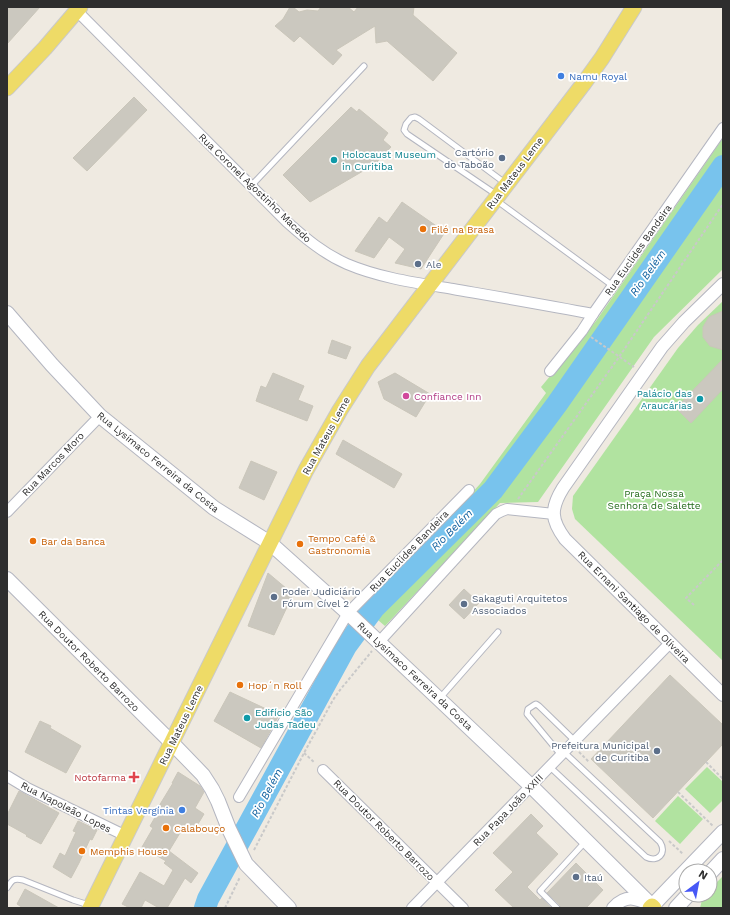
<svg xmlns="http://www.w3.org/2000/svg" width="730" height="915" viewBox="0 0 730 915" font-family="'Work Sans',sans-serif">
<rect width="100%" height="100%" fill="#efeae1"/>
<g fill="#b1e3a0">
<polygon points="723,138 723,269 654,337 538,502 500,503 385,626 365,609 480,484 546,393 541,387 596,321"/>
<polygon points="723,301 723,661 575,519 572,509 573,496 678,348 698,325"/>
<polygon points="707,767 723,782 723,800 710,813 685,789"/>
<polygon points="678,796 703,819 680,844 655,821"/>
<polygon points="723,876 723,908 700,908 703,896 704,895 710,895 710,889"/>
</g>
<g fill="none" stroke-linecap="round" stroke-linejoin="round">
<polyline stroke="#78c3ed" stroke-width="22" points="205,908 208,899 346,646 374,608 493,490 557,404 723,166"/>
</g>
<g fill="#cbc8bf" stroke="#cac6ba">
<polygon points="7,7 40,7 7,44"/>
<polygon points="290,7 293,7 299,12 307,10 318,11 321,7 348,7 354,12 358,7 414,7 413,15 457,53 433,81 387,41 376,43 375,26 336,50 342,55 333,65 300,36 294,42 275,26 283,19"/>
<polygon points="134,97 147,110 87,171 73,158"/>
<polygon points="351,107 357,112 359,109 388,133 383,140 391,147 375,164 310,202 283,175"/>
<polygon points="402,202 445,232 421,269 395,263 405,249 389,237 374,258 355,251 379,217 387,223"/>
<polygon points="723,311 723,350 710,346 703,337 703,327 709,317"/>
<polygon points="332,340 351,347 346,359 328,353"/>
<polygon points="723,359 723,389 691,423 676,408"/>
<polygon points="273,373 304,386 298,400 313,406 307,421 256,401 261,386 266,388"/>
<polygon points="395,373 430,394 416,417 384,399 378,382"/>
<polygon points="343,440 402,474 394,488 336,454"/>
<polygon points="251,461 277,472 264,500 239,488"/>
<polygon points="268,573 293,594 274,635 248,626"/>
<polygon points="464,589 479,603 464,619 449,605"/>
<polygon points="670,675 723,725 723,744 653,818 591,759"/>
<polygon points="230,692 279,715 261,748 214,721"/>
<polygon points="40,721 51,726 50,728 81,746 66,773 25,752"/>
<polygon points="178,772 200,786 204,792 195,808 204,814 195,829 186,823 169,851 198,873 191,883 185,878 167,908 159,908 145,900 141,908 130,908 122,904 140,872 164,886 173,870 164,863 166,861 142,847 153,828 150,826 161,807 159,806 173,783 172,783"/>
<polygon points="19,791 59,813 41,844 26,836 27,835 7,824 7,815"/>
<polygon points="531,814 543,826 536,833 558,854 527,887 540,900 542,898 551,908 514,908 495,890 513,872 493,853"/>
<polygon points="78,821 97,830 92,840 90,839 79,863 71,878 53,867 60,853 65,856 76,832 73,831"/>
<polygon points="576,863 603,890 586,908 561,908 560,905 547,893"/>
<polygon points="25,889 59,908 23,908 17,904"/>
</g>
<g fill="none" stroke-linecap="round" stroke-linejoin="round">
<defs>
<g id="service">
<polyline points="251,186 364,66"/>
<polyline points="497,195 407,134 404,130 406,124 411,118 415,117 419,119 505,183"/>
<polyline points="496,200 613,286"/>
<polyline points="440,698 498,632"/>
<polyline points="561,755 527,714 528,709 534,705 536,704 539,706 575,741"/>
<path d="M550 767 646 857C658 863 667 853 660 842L564 752"/>
<path d="M7 888C12 880 13 878 23 880L73 900 89 905"/>
<polyline points="557,908 540,891 586,841"/>
</g>
<g id="minor">
<path d="M77 11 287 222C305 238 324 254 347 264 380 278 417 283 453 289 499 297 546 305 593 314"/>
<polyline points="550,371 582,331 593,314 723,128"/>
<polyline points="7,512 100,416"/>
<polyline points="379,642 496,514 502,511 507,509 554,514"/>
<polyline points="323,770 463,908"/>
<polyline points="7,776 27,788 126,836"/>
<polyline points="239,797 348,613 469,490"/>
<polyline points="412,908 670,643"/>
</g>
<g id="tertiary">
<path d="M723 284 684 322 662 347 563 488C550 509 551 520 565 539L723 695"/>
<path d="M613 908C626 894 635 898 651 905"/>
</g>
<g id="secondary">
<polyline points="7,313 52,365 100,416 214,508 270,543 348,613 531,786 652,906 723,832"/>
<polyline points="7,579 172,743 203,775 212,789 218,801 229,829 246,864 289,908"/>
<polyline points="710,873 723,859"/>
<polyline points="676,908 688,895"/>
</g>
<g id="primary">
<polyline points="7,88 45,48 80,7"/>
<polyline points="90,908 306,470 340,410 368,366 584,83 602,58 634,7"/>
<polyline points="650,908 652,906 654,908"/>
</g>
</defs>
<use href="#service" stroke="#b4b6c0" stroke-width="7"/>
<use href="#minor" stroke="#b4b6c0" stroke-width="12"/>
<use href="#tertiary" stroke="#b4b6c0" stroke-width="14"/>
<use href="#secondary" stroke="#b4b6c0" stroke-width="16"/>
<use href="#primary" stroke="#c9c9c9" stroke-width="17"/>
<g stroke="#c9c9c9" stroke-width="2" stroke-dasharray="3 2" stroke-linecap="butt">
<polyline points="591,337 634,367"/>
<polyline points="518,499 619,357 723,204"/>
<polyline points="694,605 686,598 723,560"/>
<polyline points="579,752 589,762"/>
<polyline points="304,753 315,763"/>
<polyline points="706,762 723,779"/>
<polyline points="678,792 713,826"/>
<polyline points="669,841 683,854"/>
<polyline points="254,850 304,753 333,700 340,690 372,651"/>
<polyline points="225,908 240,877"/>
</g>
<use href="#service" stroke="#fff" stroke-width="5"/>
<use href="#minor" stroke="#fff" stroke-width="10"/>
<use href="#tertiary" stroke="#fff" stroke-width="12"/>
<use href="#secondary" stroke="#fff" stroke-width="14"/>
<use href="#primary" stroke="#eedb67" stroke-width="15"/>
</g>
<g fill="#3f7fe0" stroke="#fff" stroke-width="1.5">
<circle cx="561" cy="76" r="4"/>
<circle cx="182" cy="810" r="4"/>
</g>
<g fill="#5c6f8a" stroke="#fff" stroke-width="1.5">
<circle cx="502" cy="158" r="4"/>
<circle cx="418" cy="264" r="4"/>
<circle cx="274" cy="597" r="4"/>
<circle cx="464" cy="604" r="4"/>
<circle cx="657" cy="751" r="4"/>
<circle cx="576" cy="877" r="4"/>
</g>
<g fill="#0f9aa8" stroke="#fff" stroke-width="1.5">
<circle cx="334" cy="160" r="4"/>
<circle cx="700" cy="399" r="4"/>
<circle cx="247" cy="718" r="4"/>
</g>
<g fill="#e8710a" stroke="#fff" stroke-width="1.5">
<circle cx="423" cy="229" r="4"/>
<circle cx="33" cy="541" r="4"/>
<circle cx="300" cy="544" r="4"/>
<circle cx="240" cy="685" r="4"/>
<circle cx="166" cy="828" r="4"/>
<circle cx="82" cy="851" r="4"/>
</g>
<circle fill="#d1479c" stroke="#fff" stroke-width="1.5" cx="406" cy="396" r="4"/>
<path fill="#e0444e" stroke="#fff" stroke-width="1.5" d="M132 771h4v4h4v4h-4v4h-4v-4h-4v-4h4z"/>
<g text-anchor="middle" dominant-baseline="central" stroke-width="3.5" stroke-linejoin="round" paint-order="stroke">
<g font-size="10" fill="#366cbe" stroke="#fff" text-anchor="start">
<text x="569" y="76">Namu Royal</text>
<text x="174" y="810" text-anchor="end">Tintas Vergínia</text>
</g>
<g font-size="10" fill="#4e5e75" stroke="#fff" text-anchor="start">
<text x="494" y="152" text-anchor="end">Cartório<tspan x="494" dy="12">do Taboão</tspan></text>
<text x="426" y="264">Ale</text>
<text x="282" y="591">Poder Judiciário<tspan x="282" dy="12">Fórum Cível 2</tspan></text>
<text x="472" y="598">Sakaguti Arquitetos<tspan x="472" dy="12">Associados</tspan></text>
<text x="649" y="745" text-anchor="end">Prefeitura Municipal<tspan x="649" dy="12">de Curitiba</tspan></text>
<text x="584" y="877">Itaú</text>
</g>
<g font-size="10" fill="#0d838f" stroke="#fff" text-anchor="start">
<text x="342" y="154">Holocaust Museum<tspan x="342" dy="12">in Curitiba</tspan></text>
<text x="692" y="393" text-anchor="end">Palácio das<tspan x="692" dy="12">Araucárias</tspan></text>
<text x="255" y="712">Edifício São<tspan x="255" dy="12">Judas Tadeu</tspan></text>
</g>
<g font-size="10" fill="#2e2e2e" stroke="#fff">
<text transform="translate(515 173) rotate(-53)">Rua Mateus Leme</text>
<text transform="translate(255 188) rotate(44)">Rua Coronel Agostinho Macedo</text>
<text transform="translate(638 250) rotate(-55)">Rua Euclides Bandeira</text>
<text transform="translate(326 436) rotate(-61)">Rua Mateus Leme</text>
<text transform="translate(158 462) rotate(39)">Rua Lysímaco Ferreira da Costa</text>
<text transform="translate(53 464) rotate(-46)">Rua Marcos Moro</text>
<text transform="translate(409 551) rotate(-46)">Rua Euclides Bandeira</text>
<text transform="translate(634 607) rotate(45)">Rua Ernani Santiago de Oliveira</text>
<text transform="translate(89 661) rotate(45)">Rua Doutor Roberto Barrozo</text>
<text transform="translate(415 676) rotate(43)">Rua Lysímaco Ferreira da Costa</text>
<text transform="translate(181 725) rotate(-64)">Rua Mateus Leme</text>
<text transform="translate(66 807) rotate(27)">Rua Napoleão Lopes</text>
<text transform="translate(508 810) rotate(-46)">Rua Papa João XXIII</text>
<text transform="translate(384 830) rotate(45)">Rua Doutor Roberto Barrozo</text>
</g>
<g font-size="10" fill="#c56008" stroke="#fff" text-anchor="start">
<text x="431" y="229">Filé na Brasa</text>
<text x="308" y="538">Tempo Café &amp;<tspan x="308" dy="12">Gastronomia</tspan></text>
<text x="41" y="541">Bar da Banca</text>
<text x="248" y="685">Hop´n Roll</text>
<text x="174" y="828">Calabouço</text>
<text x="90" y="851">Memphis House</text>
</g>
<g font-size="10" fill="#b23c85" stroke="#fff" text-anchor="start">
<text x="414" y="396">Confiance Inn</text>
</g>
<g font-size="10" fill="#266c1d" stroke="#fff">
<text x="654" y="493">Praça Nossa<tspan x="654" dy="12">Senhora de Salette</tspan></text>
</g>
<g font-size="10" fill="#be3a42" stroke="#fff" text-anchor="end">
<text x="126" y="777">Notofarma</text>
</g>
<g font-size="11" font-style="italic" fill="#11619f" stroke="#fff">
<text transform="translate(648 273) rotate(-55)">Rio Belém</text>
<text transform="translate(452 530) rotate(-45)">Rio Belém</text>
<text transform="translate(267 793) rotate(-62)">Rio Belém</text>
</g>
</g>
<rect width="730" height="915" fill="none" stroke="#2e2e2e" stroke-width="16"/>
<g transform="translate(698 883) rotate(32)"><circle r="19" fill="#ffffff" stroke="#ababab"/>
<path d="M0-3L7 15L0 10L-7 15Z" fill="#4758f6"/>
<text y="-6" font-size="11" font-weight="bold" text-anchor="middle" fill="#2e2e2e">N</text>
</g>
</svg>
